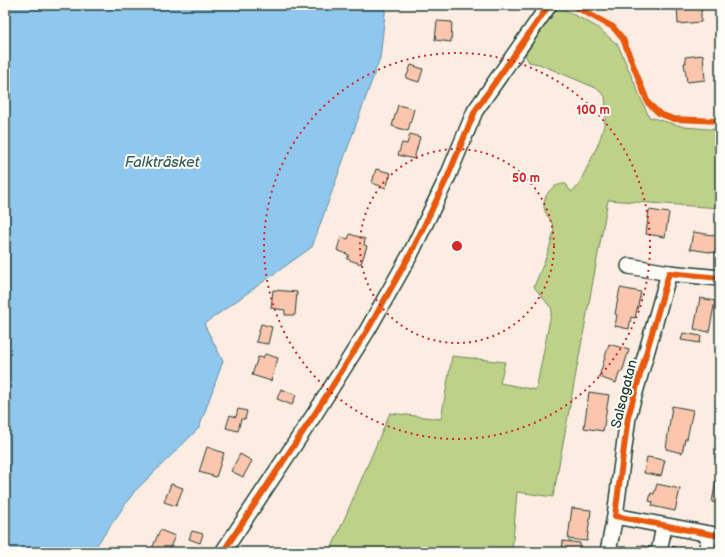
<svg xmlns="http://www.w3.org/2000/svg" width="725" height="557" viewBox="0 0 725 557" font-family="'Balsamiq Sans',sans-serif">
<rect width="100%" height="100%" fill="#fcece1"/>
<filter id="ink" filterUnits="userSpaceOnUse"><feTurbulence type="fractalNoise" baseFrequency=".025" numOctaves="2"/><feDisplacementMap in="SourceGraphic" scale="8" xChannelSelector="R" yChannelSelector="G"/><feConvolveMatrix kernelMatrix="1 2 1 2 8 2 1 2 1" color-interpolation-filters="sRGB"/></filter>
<g filter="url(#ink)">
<path fill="#bdd288" stroke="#6e885e" d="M556 5 597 27 618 45 649 117 685 127 720 130V208L608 200 553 497 517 492 512 552H330L390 413 441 419 452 356 505 362 500 383 536 390 552 309 534 287C540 271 549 253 553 235 556 221 546 219 544 207 543 194 554 183 566 184L571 192 578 186C592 156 610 130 605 96L596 88 539 64 529 62 525 55Z"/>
<polygon fill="#8fc7ee" stroke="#6290a4" points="5,5 386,5 380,58 312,247 204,324 223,361 199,428 134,492 92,552 5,552"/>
<g fill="#fbc6ad" stroke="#1f3d34">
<polygon points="677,5 703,5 703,10 701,10 701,22 678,24"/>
<polygon points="437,21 452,22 451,42 435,40"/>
<polygon points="703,55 705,80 687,82 684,63 686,63 685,57"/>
<polygon points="411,65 423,69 419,82 406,78"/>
<polygon points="398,105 414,109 408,131 392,126"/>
<polygon points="410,134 420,137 414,159 398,155 402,143 407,144"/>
<polygon points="376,169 391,173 386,188 372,183"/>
<polygon points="649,210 669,213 665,237 646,234"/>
<polygon points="693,232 719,236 716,253 690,249"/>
<polygon points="350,234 365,239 364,245 367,246 361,264 347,259 349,255 337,250 341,237 348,239"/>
<polygon points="620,288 641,292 635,318 631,317 629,329 615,326 617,315 615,314"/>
<polygon points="273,290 297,292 295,315 285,315 285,310 271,308"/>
<polygon points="700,298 715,301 709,332 694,329"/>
<polygon points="261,324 272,327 268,344 256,342"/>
<polygon points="683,333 701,336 700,343 681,340"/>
<polygon points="609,344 629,350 622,372 620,371 616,383 599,377"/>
<polygon points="265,354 278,358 271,381 252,375 258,357 263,358"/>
<polygon points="281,389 296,395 292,405 277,399"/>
<polygon points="589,392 609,395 603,431 584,428"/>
<polygon points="672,406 693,410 687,439 685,439 682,453 666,449"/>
<polygon points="238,409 247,411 245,419 241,419 238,431 226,428 230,415 236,417"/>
<polygon points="207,447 224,453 216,477 199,472"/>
<polygon points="717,448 720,448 720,461 715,459"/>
<polygon points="240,454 252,461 243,477 231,471"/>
<polygon points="647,457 665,460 661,476 644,473"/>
<polygon points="717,476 720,477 720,504 712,502"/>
<polygon points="171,484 183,488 176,506 164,502"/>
<polygon points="657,484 680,489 675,511 652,506 653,502 649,501 651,493 654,494"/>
<polygon points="572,508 591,510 587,541 568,539"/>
<polygon points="160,530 175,536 168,552 151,551"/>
<polygon points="192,531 203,534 200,543 189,539"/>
<polygon points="563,541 580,543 580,552 562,550"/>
<polygon points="638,545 656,548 656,552 636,552"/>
</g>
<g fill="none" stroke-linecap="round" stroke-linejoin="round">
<defs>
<g id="minor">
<polyline points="629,266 669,273"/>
<polyline points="720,278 669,273 628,417 615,516 720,536"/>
<polyline points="223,552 314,415 367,331 411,253 448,176 475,111 549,5"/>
<polyline points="608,552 615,516"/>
<polyline points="659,552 664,526"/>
<polyline points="706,552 710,534"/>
</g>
</defs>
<use href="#minor" stroke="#1f3d34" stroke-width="18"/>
<polyline stroke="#1f3d34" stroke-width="2.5" stroke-dasharray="4 3" stroke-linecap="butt" points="672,547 693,551"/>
<use href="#minor" stroke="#fdfcf7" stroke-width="15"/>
<defs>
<g id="cycleway">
<polyline points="572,5 613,27 623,39 648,103 660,114 674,119 720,121"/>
<polyline points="720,278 669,273 628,417 615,516 720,536"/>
<polyline points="223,552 314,415 367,331 411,253 448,176 475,111 549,5"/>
</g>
</defs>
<use href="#cycleway" stroke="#fdfcf7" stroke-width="8"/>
<use href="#cycleway" stroke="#e8590c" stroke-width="6"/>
</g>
</g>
<g fill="none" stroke="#d62828" stroke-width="2" stroke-dasharray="2 4">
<circle cx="457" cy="246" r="97"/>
<circle cx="457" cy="246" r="193"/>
</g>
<g text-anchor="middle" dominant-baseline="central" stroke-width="4" stroke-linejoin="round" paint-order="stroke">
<g font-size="14" fill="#1f3d34" stroke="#fdfcf7">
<text transform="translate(624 394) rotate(-76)">Salsagatan</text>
</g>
<g font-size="15" font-style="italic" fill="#3b6062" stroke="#fdfcf7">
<text x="162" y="162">Falkträsket</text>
</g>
</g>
<circle cx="457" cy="246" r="6" fill="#d62828" stroke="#fdfcf7" stroke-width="2"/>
<g font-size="12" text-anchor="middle" font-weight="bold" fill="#d62828" stroke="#fdfcf7" stroke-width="4" stroke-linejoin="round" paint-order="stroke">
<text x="593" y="114">100 m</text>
<text x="526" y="182">50 m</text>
</g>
<rect width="725" height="557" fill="none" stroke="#fdfcf7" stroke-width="20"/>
<rect x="10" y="10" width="705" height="537" fill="none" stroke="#1f3d34" stroke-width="1.5" filter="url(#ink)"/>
</svg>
